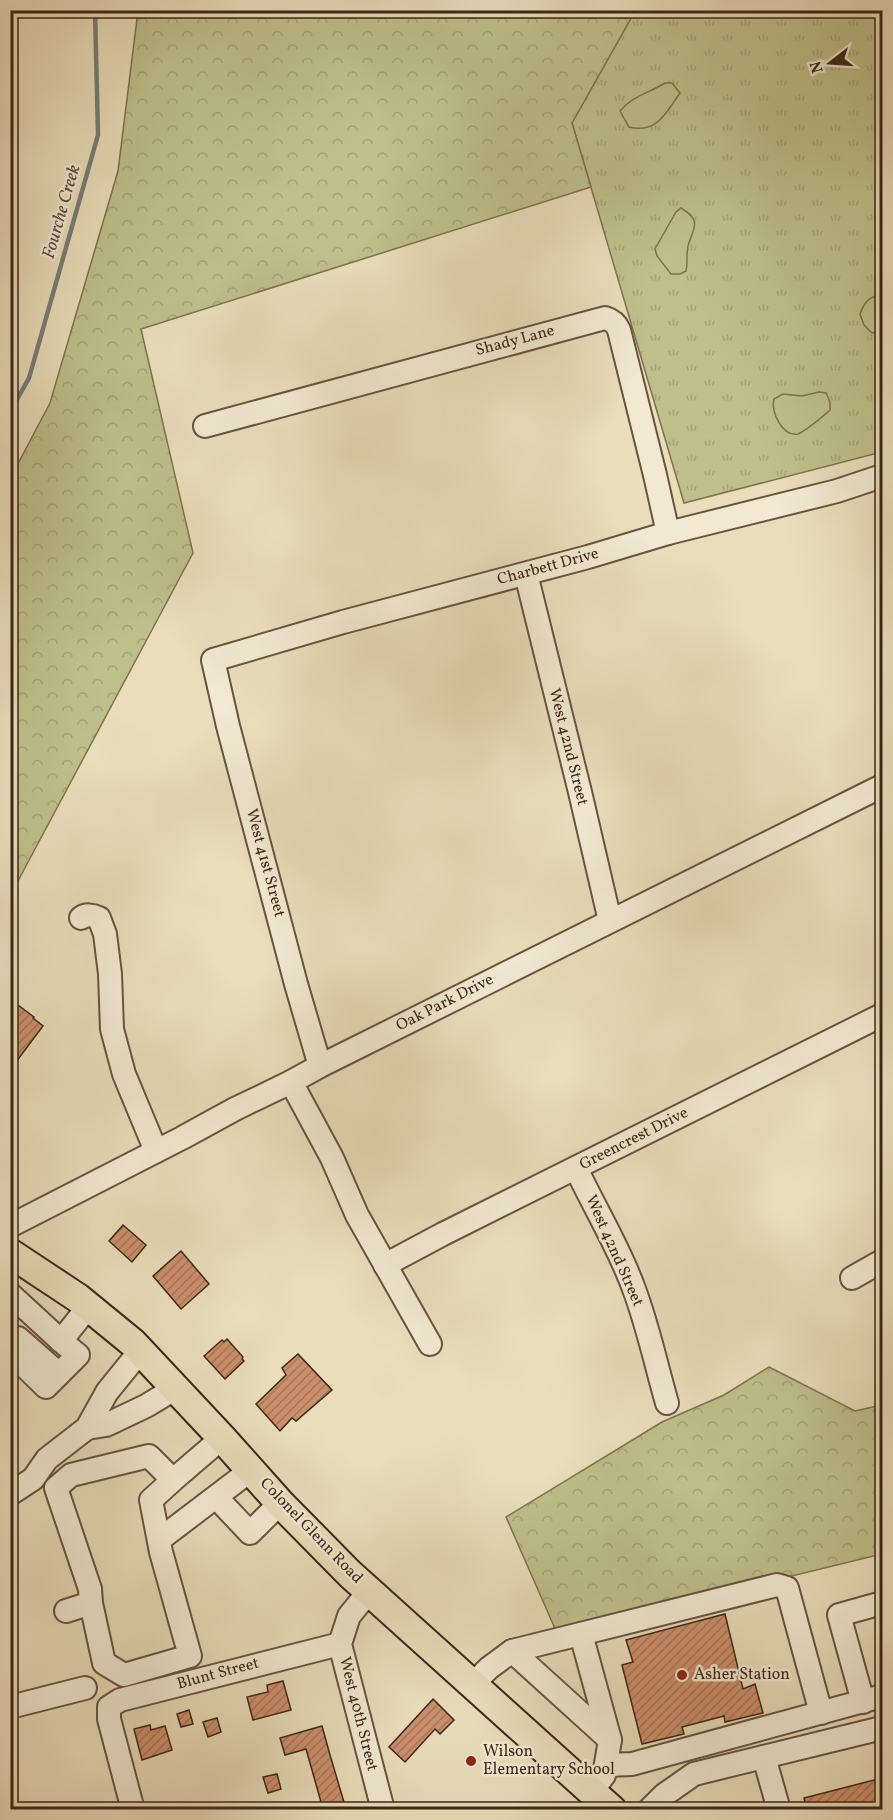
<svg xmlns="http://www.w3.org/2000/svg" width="893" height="1820" viewBox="0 0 893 1820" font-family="Vollkorn,serif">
<defs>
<pattern id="grass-tufts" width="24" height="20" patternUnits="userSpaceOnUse" patternTransform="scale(1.5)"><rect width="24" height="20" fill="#bebf8a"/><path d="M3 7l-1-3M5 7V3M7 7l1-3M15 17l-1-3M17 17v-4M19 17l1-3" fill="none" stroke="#a4a476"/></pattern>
<pattern id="forest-crowns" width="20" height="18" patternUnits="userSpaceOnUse" patternTransform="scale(1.5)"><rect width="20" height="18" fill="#bebf8a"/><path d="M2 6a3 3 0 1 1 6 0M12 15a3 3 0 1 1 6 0" fill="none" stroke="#a4a476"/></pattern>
<pattern id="building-hatch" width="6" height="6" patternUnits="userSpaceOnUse" patternTransform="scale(1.5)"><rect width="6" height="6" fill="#cc8f6b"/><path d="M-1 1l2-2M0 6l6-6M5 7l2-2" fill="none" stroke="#a77557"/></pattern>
</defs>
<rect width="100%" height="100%" fill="#e9ddba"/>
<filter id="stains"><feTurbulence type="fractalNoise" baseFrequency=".00333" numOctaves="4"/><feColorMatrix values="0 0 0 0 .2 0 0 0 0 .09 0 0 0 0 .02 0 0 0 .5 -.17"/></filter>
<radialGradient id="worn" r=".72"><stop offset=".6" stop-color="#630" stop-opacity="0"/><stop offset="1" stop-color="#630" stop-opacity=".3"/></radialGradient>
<polygon fill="url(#grass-tufts)" stroke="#7d7251" stroke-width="1.5" points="635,11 882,11 882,452 684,503 572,123"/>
<g fill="url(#forest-crowns)" stroke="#7d7251" stroke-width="1.5">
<polygon points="138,11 635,11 572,123 591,187 141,329 193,553 11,894 11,477 50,403 118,171"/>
<polygon points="769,1367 855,1411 882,1405 882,1554 557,1633 506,1517 662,1422 724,1395"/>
</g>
<g fill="#bebf8a" stroke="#7d7251" stroke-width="1.5">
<path d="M665 83H672L680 93C666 112 658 134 629 127L620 111C632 96 649 93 665 83Z"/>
<path d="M681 208C703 221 693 228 688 246 686 254 688 263 686 271L680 274H671L657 256 655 249 676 212Z"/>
<path d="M878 295 882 296V332L872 333 864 325 860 314C864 303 867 299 878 295Z"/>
<path d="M819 392 826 393 830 402V410C825 415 804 432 798 434 783 437 770 412 774 399L783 394 802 396Z"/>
</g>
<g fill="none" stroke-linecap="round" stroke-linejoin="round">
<polyline stroke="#747f78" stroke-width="4.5" points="10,412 29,378 98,135 95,10"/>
</g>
<g fill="url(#building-hatch)" stroke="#3c2618" stroke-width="1.5">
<polygon points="10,999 34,1017 33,1018 43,1026 10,1070"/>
<polygon points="123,1225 146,1245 132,1262 109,1241"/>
<polygon points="181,1251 209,1284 181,1309 153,1276"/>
<polygon points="227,1339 243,1357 242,1359 244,1361 225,1379 204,1356 222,1340 224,1342"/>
<polygon points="298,1354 332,1390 296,1421 292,1418 280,1431 256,1404 286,1375 282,1368"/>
<polygon points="725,1614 743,1689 755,1684 763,1713 725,1722 724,1716 682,1727 684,1734 642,1744 622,1665 633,1662 626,1640"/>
<polygon points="283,1681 291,1710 253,1720 247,1697 268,1692 267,1685"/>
<polygon points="433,1699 454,1720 440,1734 435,1729 405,1762 389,1747"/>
<polygon points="189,1710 193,1724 181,1727 177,1714"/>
<polygon points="217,1718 221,1732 208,1737 203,1722"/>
<polygon points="150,1725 151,1730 165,1726 172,1750 142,1760 134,1729"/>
<polygon points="322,1726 330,1755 346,1809 323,1809 306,1749 285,1755 280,1738"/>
<polygon points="277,1774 281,1789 268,1793 263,1777"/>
<polygon points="882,1778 882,1809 807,1809 804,1798"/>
</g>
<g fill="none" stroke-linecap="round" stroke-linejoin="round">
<defs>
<g id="minor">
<path d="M205 426 605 318C612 320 616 323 619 330L655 475 668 533"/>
<polyline points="526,574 580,792 610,921"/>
<path d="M81 918C86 914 93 915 99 918L105 934 110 974 112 1029 124 1074 156 1151"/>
<polyline points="320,1066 296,984 228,726 213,660 343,622 588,557 668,533 837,491 882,476"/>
<polyline points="291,1082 332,1158 357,1215 430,1344"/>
<path d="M576 1168C595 1209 619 1247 634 1289 648 1326 656 1365 667 1403"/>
<polyline points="10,1226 182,1138 235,1109 291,1082 320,1066 882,786"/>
<polyline points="385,1265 443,1234 882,1015"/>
<polyline points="852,1278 882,1261"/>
<polyline points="10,1294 61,1341 88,1307"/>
<polyline points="10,1346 18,1338 59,1374"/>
<polyline points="10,1352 46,1387 78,1355 61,1341"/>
<polyline points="87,1428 106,1425 146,1406 176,1388"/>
<polyline points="173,1480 151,1500 161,1552 190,1656 124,1675 104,1663 91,1603 90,1589 56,1488 71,1475 149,1456 173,1480 222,1438"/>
<polyline points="10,1494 33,1479 47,1459 87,1428 107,1392 141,1350"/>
<polyline points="216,1497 250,1533 280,1503"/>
<polyline points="159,1540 251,1470"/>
<polyline points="370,1590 349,1616 340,1644 383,1810"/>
<polyline points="66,1611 91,1603"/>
<polyline points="581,1634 610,1740 604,1775 591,1792"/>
<polyline points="512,1651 610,1740"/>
<polyline points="473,1684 489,1668 512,1651 777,1585 787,1588 821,1713"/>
<polyline points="863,1702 839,1615 882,1603"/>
<polyline points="10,1707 85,1688"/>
<polyline points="764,1757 779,1810"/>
<polyline points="607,1765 632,1764 882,1696"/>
<polyline points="133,1810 109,1719 109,1707 120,1700 340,1644"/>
<polyline points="649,1810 664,1795 694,1774 882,1728"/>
</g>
<polyline id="major" points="10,1253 78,1298 133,1343 222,1438 280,1503 350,1574 612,1810"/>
</defs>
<use href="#minor" stroke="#675440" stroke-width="26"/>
<use href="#major" stroke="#3c2618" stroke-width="32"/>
<use href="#minor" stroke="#f1e9d2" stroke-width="22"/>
<use href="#major" stroke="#e9ddba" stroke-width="28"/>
</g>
<g fill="#8f2418" stroke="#f1e9d2" stroke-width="2">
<circle cx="682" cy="1675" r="6"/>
<circle cx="471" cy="1761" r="6"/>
</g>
<g text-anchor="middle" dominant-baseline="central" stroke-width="5" stroke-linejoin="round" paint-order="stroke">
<g font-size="16" fill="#3c2618" stroke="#f1e9d2">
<text transform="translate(515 341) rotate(-15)">Shady Lane</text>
<text transform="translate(548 567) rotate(-15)">Charbett Drive</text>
<text transform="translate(568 747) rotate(76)">West 42nd Street</text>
<text transform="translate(265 863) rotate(75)">West 41st Street</text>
<text transform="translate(445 1003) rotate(-27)">Oak Park Drive</text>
<text transform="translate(634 1139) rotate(-27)">Greencrest Drive</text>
<text transform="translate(614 1251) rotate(66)">West 42nd Street</text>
<text transform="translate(311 1531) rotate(46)">Colonel Glenn Road</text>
<text transform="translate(218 1674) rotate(-15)">Blunt Street</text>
<text transform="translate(358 1714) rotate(76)">West 40th Street</text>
</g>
<g font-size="16" fill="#3c2618" stroke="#f1e9d2" text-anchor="start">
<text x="694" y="1675">Asher Station</text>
<text x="483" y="1752">Wilson<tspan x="483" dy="18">Elementary School</tspan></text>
</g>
<g font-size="18" font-style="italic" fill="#544b40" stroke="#f1e9d2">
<text transform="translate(62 212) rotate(-74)">Fourche Creek</text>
</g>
</g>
<rect width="893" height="1820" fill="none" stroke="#e9ddba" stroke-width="36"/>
<rect x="12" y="12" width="869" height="1796" fill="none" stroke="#3c2618" stroke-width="3"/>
<rect x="18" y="18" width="857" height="1784" fill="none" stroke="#3c2618" stroke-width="1.5"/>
<g transform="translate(830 63) rotate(253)" stroke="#f1e9d2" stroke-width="4.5" paint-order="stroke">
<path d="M0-4.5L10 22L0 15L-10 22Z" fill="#3c2618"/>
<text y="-9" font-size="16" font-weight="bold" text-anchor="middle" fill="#3c2618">N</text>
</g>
<rect width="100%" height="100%" filter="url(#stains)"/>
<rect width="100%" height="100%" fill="url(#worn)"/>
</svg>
